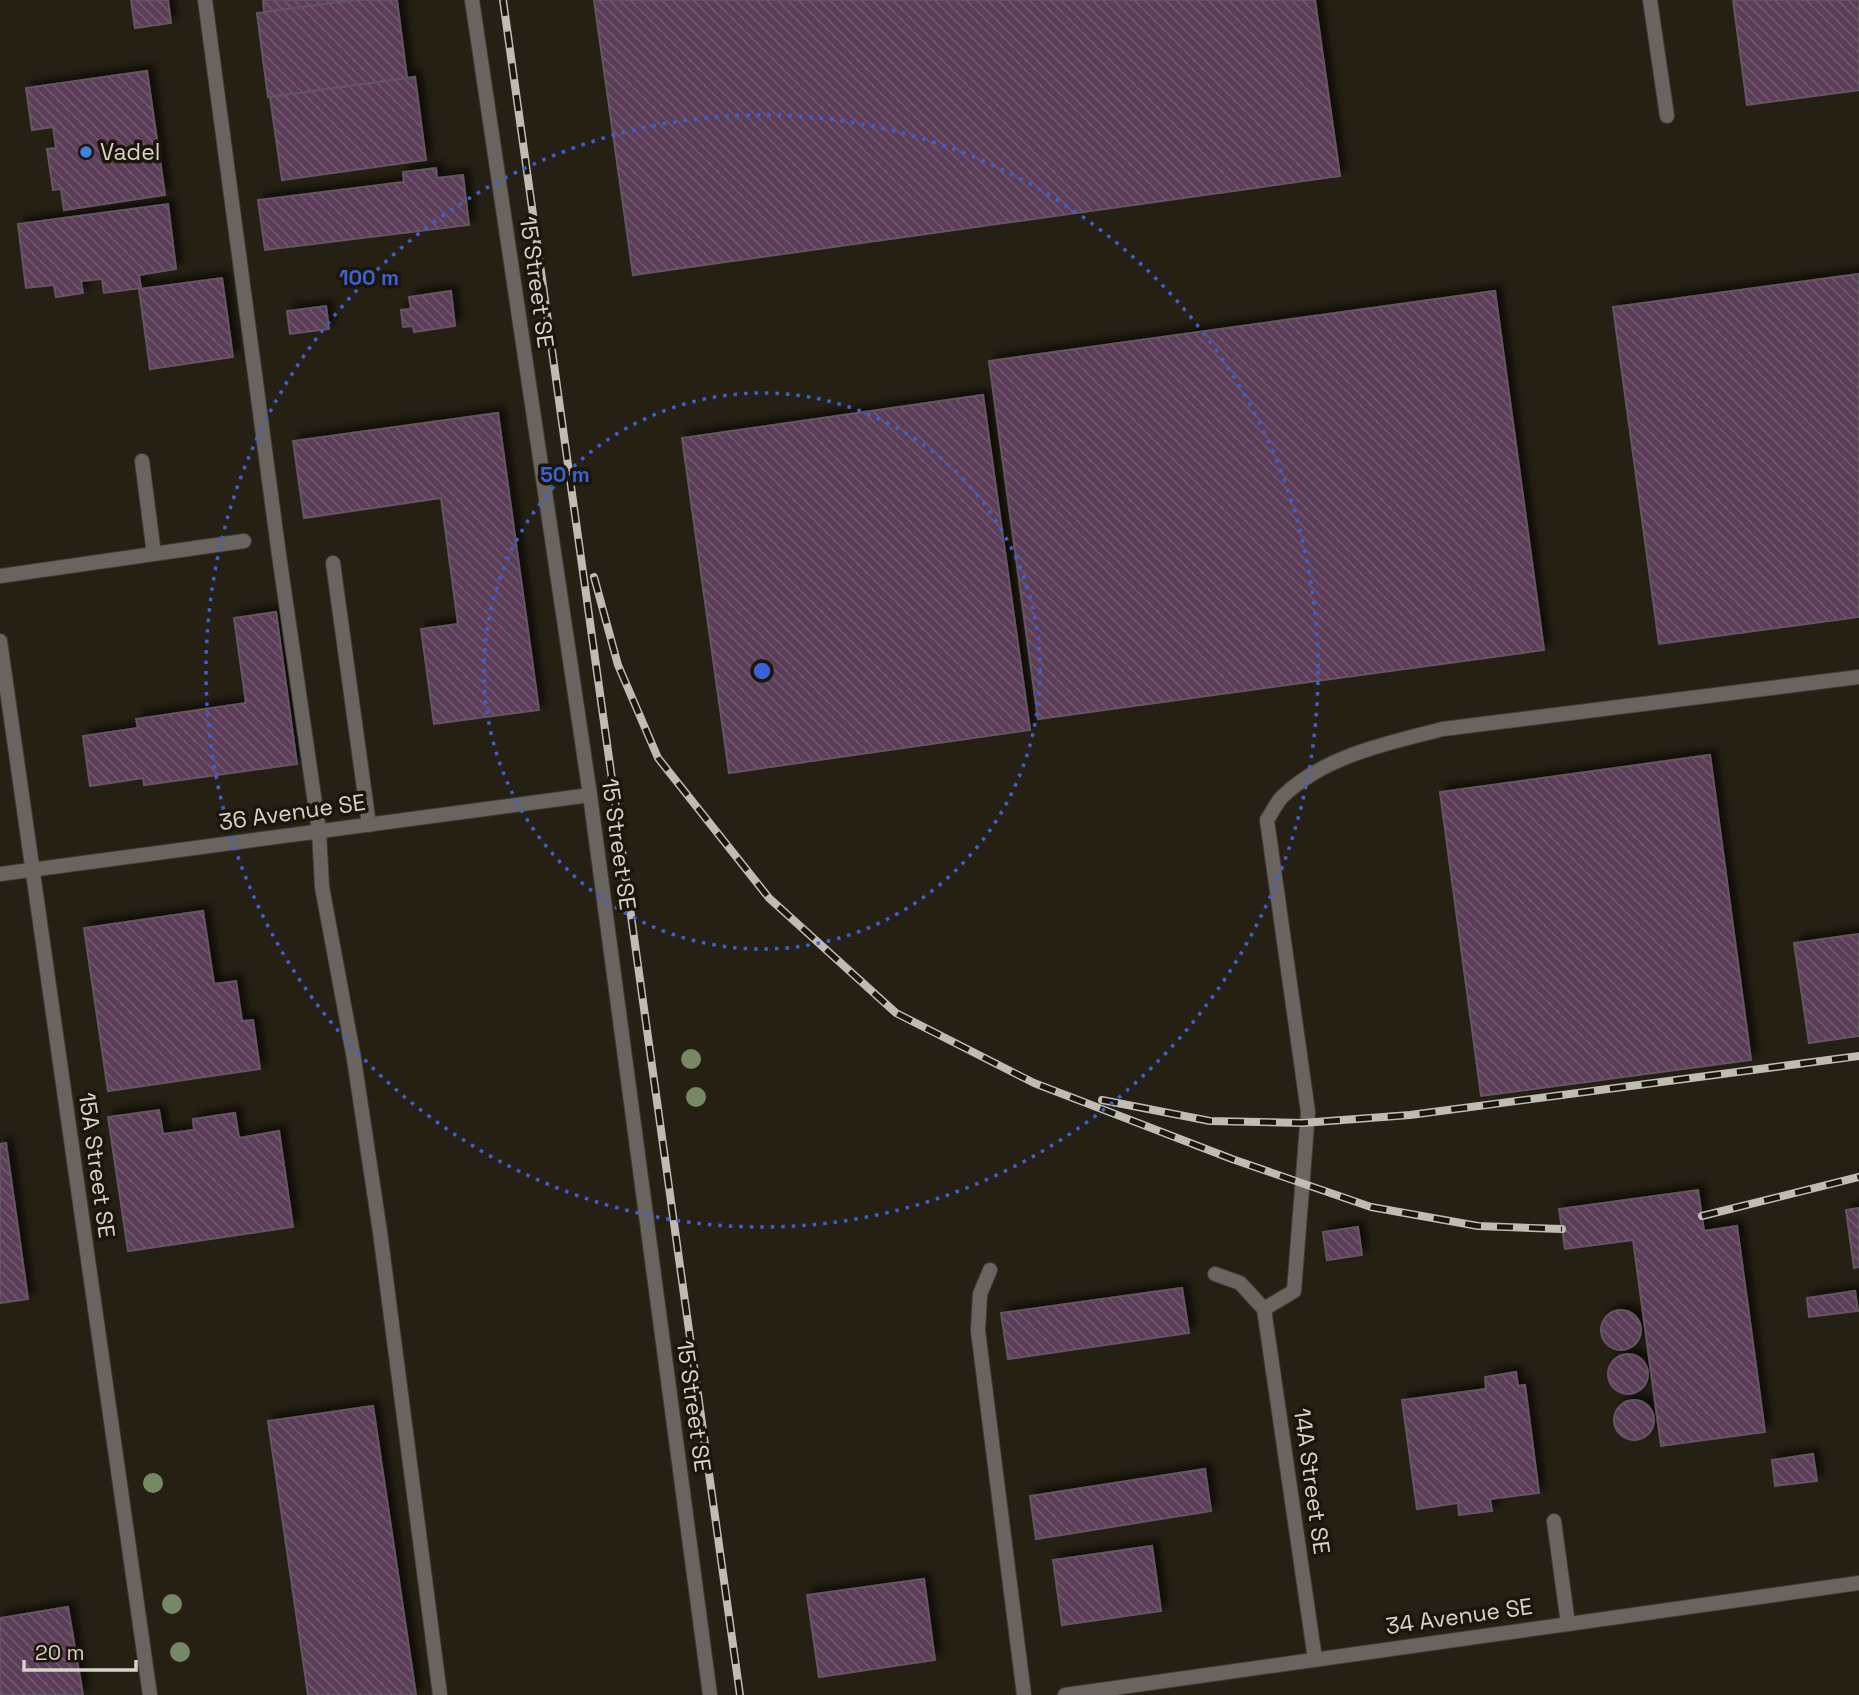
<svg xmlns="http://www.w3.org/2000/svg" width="1859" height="1695" viewBox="0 0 1859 1695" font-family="'Space Grotesk',sans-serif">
<defs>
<pattern id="building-back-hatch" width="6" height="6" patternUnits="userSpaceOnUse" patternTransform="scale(1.75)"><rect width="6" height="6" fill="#5b3c58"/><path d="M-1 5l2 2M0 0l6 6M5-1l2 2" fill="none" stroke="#72576f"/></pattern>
<filter id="shadow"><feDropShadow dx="6" dy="-6" stdDeviation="3.5" flood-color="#0009"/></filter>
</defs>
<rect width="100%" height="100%" fill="#252013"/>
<g fill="url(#building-back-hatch)" stroke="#645762" stroke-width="2" filter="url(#shadow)">
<polygon points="131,0 168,0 171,23 135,28"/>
<polygon points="263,0 348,0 348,1 264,12"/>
<polygon points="397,0 407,78 268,97 257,13 355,0"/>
<polygon points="594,0 1315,0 1340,176 633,275"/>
<polygon points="1733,0 1859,0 1859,90 1747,105"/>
<polygon points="147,71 165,195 64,210 61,189 53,190 47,149 56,148 53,127 32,130 26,88"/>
<polygon points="415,77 426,160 282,180 270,97"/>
<polygon points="436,168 437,178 463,175 469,225 265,250 258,200 404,182 403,172"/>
<polygon points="168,204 176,269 139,275 141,288 104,293 102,279 81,281 83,293 56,297 54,285 26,288 18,224"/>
<polygon points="1859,274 1859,617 1659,644 1613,307"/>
<polygon points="222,278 233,357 150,369 139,289"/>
<polygon points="451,291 455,326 414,332 413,326 403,327 401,310 411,309 409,297"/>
<polygon points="1495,291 1544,650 1038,719 989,361"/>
<polygon points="326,306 329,329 290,334 287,311"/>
<polygon points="983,395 1030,730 729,773 682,438"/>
<polygon points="498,413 539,710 434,724 421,629 458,624 441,498 304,518 293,441"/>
<polygon points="276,612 297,764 144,785 143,778 90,786 83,736 138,728 136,719 246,703 234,618"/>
<polygon points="1710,755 1751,1060 1481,1096 1440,792"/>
<polygon points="203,911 214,984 236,981 242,1021 253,1020 260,1069 108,1091 84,928"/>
<polygon points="1859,934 1859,1036 1809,1043 1794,943"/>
<polygon points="159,1110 163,1134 194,1130 193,1119 235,1113 239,1138 279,1131 293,1227 128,1251 108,1117"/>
<polygon points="6,1143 28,1299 0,1303 0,1144"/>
<polygon points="1698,1190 1704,1231 1737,1226 1765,1432 1661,1446 1633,1240 1565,1249 1559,1209"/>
<polygon points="1859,1208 1859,1267 1854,1268 1846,1210"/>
<polygon points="1358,1227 1362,1255 1327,1260 1323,1232"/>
<polygon points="1182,1288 1189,1333 1008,1359 1001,1313"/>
<polygon points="1855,1291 1858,1311 1809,1317 1807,1298"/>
<circle cx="1621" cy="1330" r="20"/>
<circle cx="1628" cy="1374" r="20"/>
<polygon points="1516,1372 1518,1386 1525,1385 1539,1493 1490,1499 1492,1511 1459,1515 1458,1503 1417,1509 1402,1400 1486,1389 1485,1377"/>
<circle cx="1634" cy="1420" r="20"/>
<polygon points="373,1406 416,1695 308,1695 268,1421"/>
<polygon points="1813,1454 1817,1481 1775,1486 1772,1460"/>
<polygon points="1205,1469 1211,1511 1036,1539 1030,1496"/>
<polygon points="1152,1546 1161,1611 1062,1625 1053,1560"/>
<polygon points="924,1579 935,1660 819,1677 807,1595"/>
<polygon points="68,1607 83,1695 0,1695 0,1618"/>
</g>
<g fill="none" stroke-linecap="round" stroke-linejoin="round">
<defs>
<g id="lane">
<polyline points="205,0 279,555 319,831 322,887 354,1059 380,1232 440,1695"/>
<polyline points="472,0 590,795 710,1695"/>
<polyline points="142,461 154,554"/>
<polyline points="333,563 369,825"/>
<polyline points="0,576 244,541"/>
<polyline points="990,1270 980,1294 978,1331 1024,1695"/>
<polyline points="1215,1274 1240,1283 1264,1309"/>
<path d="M1264 1309 1294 1291 1308 1112 1267 820C1272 813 1276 803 1282 797 1324 756 1387 743 1443 729L1859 677"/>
<polyline points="1264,1309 1315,1659"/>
<polyline points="1554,1521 1568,1624"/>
</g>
<g id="street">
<polyline points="1650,0 1667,116"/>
<polyline points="0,641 150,1695"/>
<polyline points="0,874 590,795"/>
<polyline points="1065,1695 1859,1583"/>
</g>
</defs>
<use href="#lane" stroke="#413d30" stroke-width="16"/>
<use href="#street" stroke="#413d30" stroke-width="16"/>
<use href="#lane" stroke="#69645f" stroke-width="14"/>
<use href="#street" stroke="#69645f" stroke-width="14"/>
<defs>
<g id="rail">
<polyline points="503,0 740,1695"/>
<polyline points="594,577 618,665 658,758 769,898 896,1013 1034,1083 1232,1159 1371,1207 1478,1226 1562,1229"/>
<polyline points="1102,1100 1210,1121 1302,1123 1410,1115 1859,1056"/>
<polyline points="1702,1216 1859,1177"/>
</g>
</defs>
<use href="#rail" stroke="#c0bcb3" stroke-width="8"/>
<use href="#rail" stroke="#1c160a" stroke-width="5" stroke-dasharray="16" stroke-linecap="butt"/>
</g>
<g fill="#758a64">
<circle cx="691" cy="1059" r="10"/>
<circle cx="696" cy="1097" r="10"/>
<circle cx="153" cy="1483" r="10"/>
<circle cx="172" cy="1604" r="10"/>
<circle cx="180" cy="1652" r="10"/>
</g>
<g fill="none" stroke="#3962d6" stroke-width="3.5" stroke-dasharray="3.5 7">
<circle cx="762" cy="671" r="278"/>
<circle cx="762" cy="671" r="556"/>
</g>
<circle fill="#3f7fe0" stroke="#1c160a" stroke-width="2.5" cx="86" cy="152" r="7"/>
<g text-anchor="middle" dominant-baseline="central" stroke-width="7" stroke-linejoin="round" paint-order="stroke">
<g font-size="23" fill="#d7d3cb" stroke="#1c160a" text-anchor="start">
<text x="100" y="152">Vadel</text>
</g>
<g font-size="23" fill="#d7d3cb" stroke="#1c160a">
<text transform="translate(537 282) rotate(82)">15 Street SE</text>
<text transform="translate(292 812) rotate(-8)">36 Avenue SE</text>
<text transform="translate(619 844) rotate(82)">15 Street SE</text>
<text transform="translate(97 1165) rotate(82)">15A Street SE</text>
<text transform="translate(694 1406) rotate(82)">15 Street SE</text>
<text transform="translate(1312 1481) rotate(82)">14A Street SE</text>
<text transform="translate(1459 1616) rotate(-8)">34 Avenue SE</text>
</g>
</g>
<circle cx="762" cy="671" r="10" fill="#3962d6" stroke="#1c160a" stroke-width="3.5"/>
<g font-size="21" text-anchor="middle" font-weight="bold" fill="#3962d6" stroke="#1c160a" stroke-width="7" stroke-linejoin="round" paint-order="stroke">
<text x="369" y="285">100 m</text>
<text x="565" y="482">50 m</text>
</g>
<path d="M24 1660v10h112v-10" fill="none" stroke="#d7d3cb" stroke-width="3.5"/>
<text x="35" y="1660" font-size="21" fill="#d7d3cb" stroke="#1c160a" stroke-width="5" paint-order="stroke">20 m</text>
</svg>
